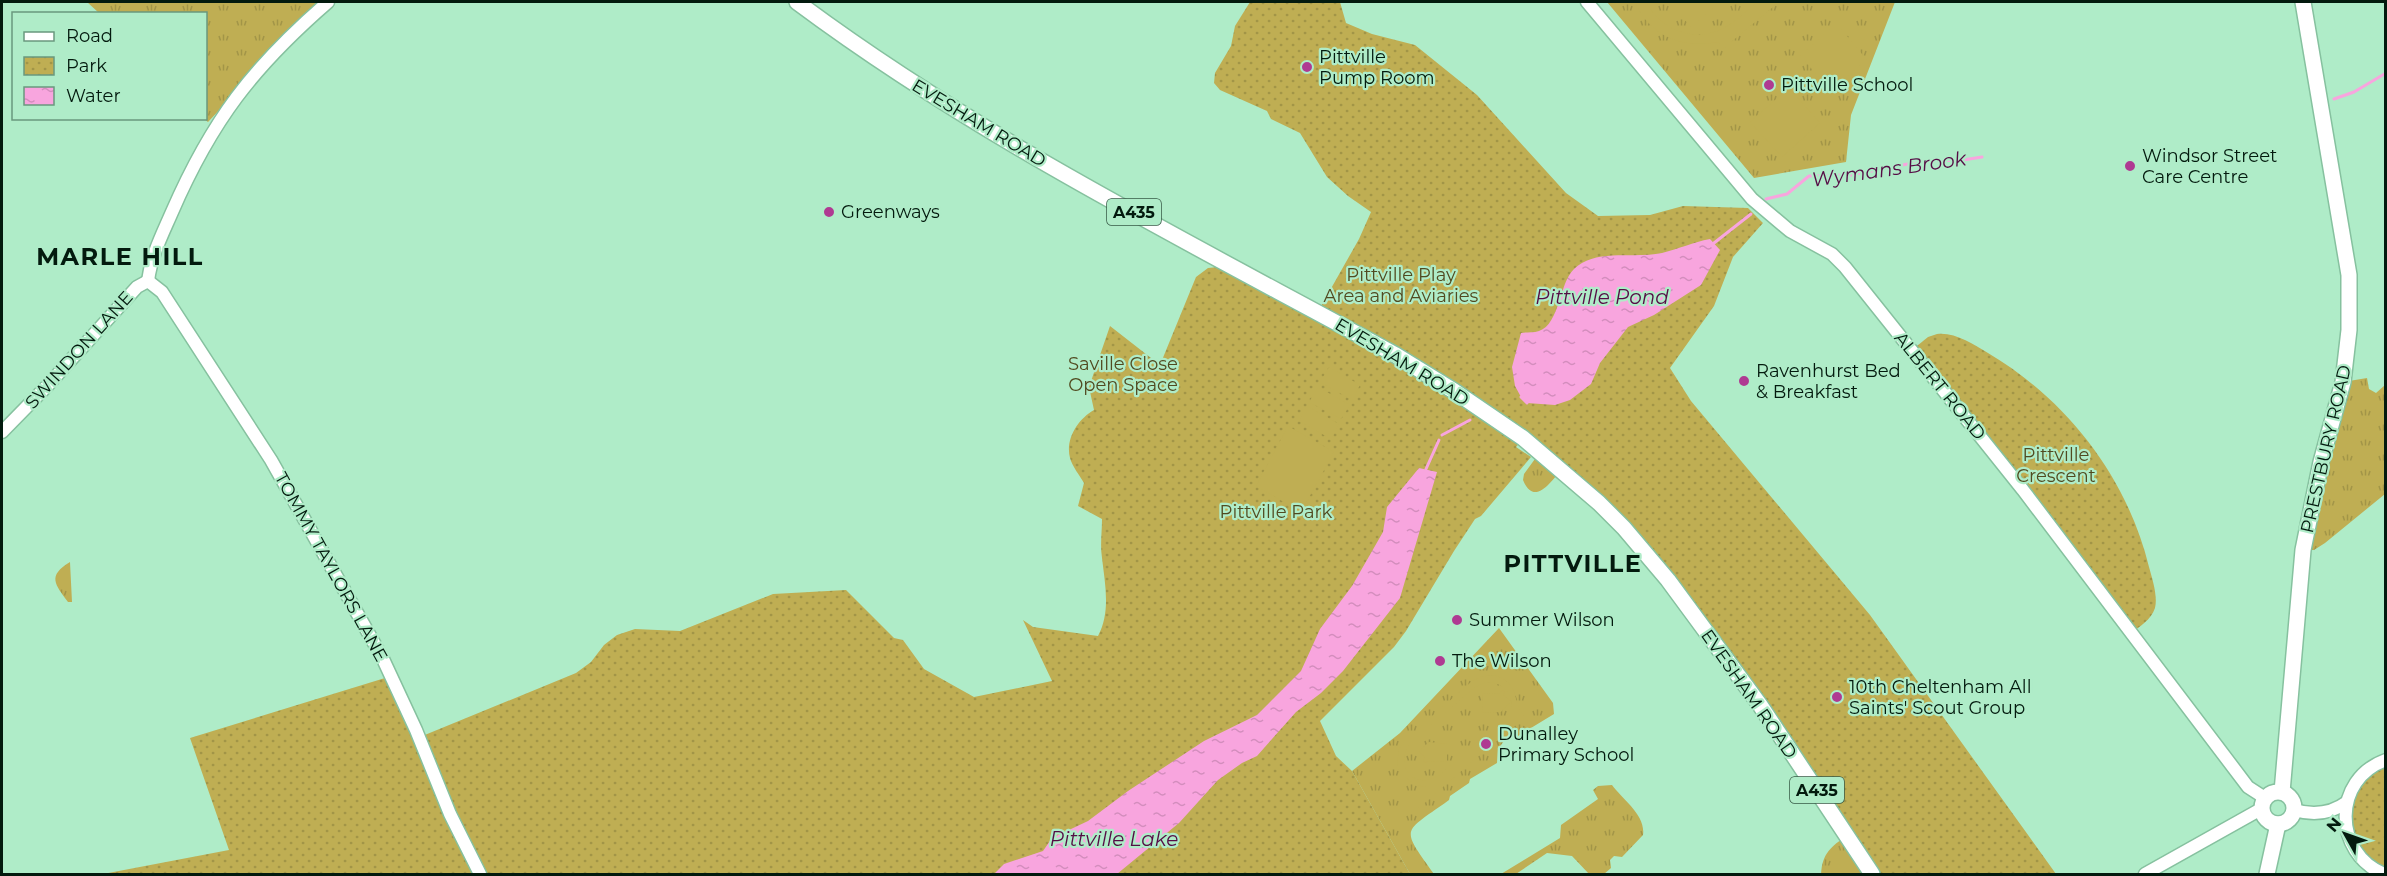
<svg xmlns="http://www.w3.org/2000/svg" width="2387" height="876" viewBox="0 0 2387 876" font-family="Montserrat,sans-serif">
<defs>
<pattern id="grass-tufts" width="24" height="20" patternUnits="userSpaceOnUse" patternTransform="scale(1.5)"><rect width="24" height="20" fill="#bfae53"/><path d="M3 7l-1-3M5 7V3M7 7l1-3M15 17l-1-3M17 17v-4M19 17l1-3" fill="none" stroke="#a29547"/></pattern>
<pattern id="park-dots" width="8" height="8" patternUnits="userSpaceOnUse" patternTransform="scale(1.5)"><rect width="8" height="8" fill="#bfae53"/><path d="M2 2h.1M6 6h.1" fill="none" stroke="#a29547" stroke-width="1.8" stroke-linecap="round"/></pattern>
<pattern id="water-ripples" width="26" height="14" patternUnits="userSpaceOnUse" patternTransform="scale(1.5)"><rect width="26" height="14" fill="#f8a5de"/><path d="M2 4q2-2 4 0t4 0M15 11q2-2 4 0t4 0" fill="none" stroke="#d38dbd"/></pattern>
</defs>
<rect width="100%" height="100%" fill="#afecc8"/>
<g fill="url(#grass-tufts)">
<polygon points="87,2 321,2 208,122 204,119 206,14 99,13"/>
<polygon points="1607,2 1895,2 1851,115 1846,162 1754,178"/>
<polygon points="2367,378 2369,389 2376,393 2385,385 2385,494 2325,543 2314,550 2303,550 2343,382"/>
<path d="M1540 452 1561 470C1551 482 1534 507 1523 480L1524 474Z"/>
<path d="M70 562 72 602H68C55 584 47 576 70 562Z"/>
<path d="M1499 628 1553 703 1554 714 1518 736 1507 737 1498 749 1497 763 1470 779 1469 783 1450 796 1449 800C1402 834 1400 826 1434 874H1410L1352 771 1400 733Z"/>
<path d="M1612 785C1622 799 1646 815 1643 835L1622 857 1614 856 1610 860 1611 868 1604 874H1589L1572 856 1547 853 1516 874H1501L1560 838 1561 825 1598 799 1593 790 1598 786Z"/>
<path d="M1847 836 1872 874H1821C1822 854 1831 846 1847 836Z"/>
</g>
<g fill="url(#park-dots)">
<path d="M1250 2H1340L1346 23 1372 34 1415 45 1477 95 1566 193 1598 216 1650 215 1683 206 1748 208 1763 223 1733 257 1714 306 1670 368 1691 401 1870 615 2056 874H1871L1647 555 1523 439 1516 447 1531 457 1481 516 1475 519 1454 551 1406 631 1394 647 1320 721 1336 756 1352 771 1410 874H103L229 850 190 738 385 678 415 739 576 673 591 662 604 645 617 635 635 629 680 631 773 594 846 590 894 638 903 640 924 669 974 697 1052 681 1023 620 1033 627 1098 636C1111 612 1105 584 1102 558 1100 545 1102 532 1102 519L1078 506 1084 483C1080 476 1072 466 1070 458 1065 439 1078 419 1094 410L1089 387 1110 326 1160 365 1196 277 1208 268 1218 267 1320 308 1359 239 1371 212 1348 196 1327 177 1300 133 1271 119 1267 111 1220 90 1214 83 1215 73 1231 46 1235 26Z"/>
<path d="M1937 334C1955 332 1973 344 1988 353 2067 400 2127 477 2149 567 2152 578 2158 596 2155 608 2151 620 2140 626 2130 634L1912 350 1928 337Z"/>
<polygon points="2385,765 2385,870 2364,855 2350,825 2353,796 2369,775"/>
</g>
<g fill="#bfae53" fill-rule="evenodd">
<path d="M1635 2H1646C1662 32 1698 45 1729 25 1739 19 1748 9 1757 2H1779L1724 48 1718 42C1682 49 1650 36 1635 2Z"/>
<polygon points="1669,2 1720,2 1691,27"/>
<polygon points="1837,24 1867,60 1830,91 1800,55"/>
<polygon points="1789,88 1820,123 1782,157 1750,122"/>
<polygon points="1329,367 1360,385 1352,400 1320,382"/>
<polygon points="1318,387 1350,405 1341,419 1309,402"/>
<polygon points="1307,406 1339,424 1331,439 1299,421"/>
<polygon points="1288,426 1334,452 1301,512 1256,486"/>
<path d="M1493 675C1521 682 1511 700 1524 716L1419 808 1412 800 1426 787 1415 785 1400 773 1397 763 1399 749 1405 740 1471 682 1480 677ZM1486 682C1501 682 1510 690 1512 705L1507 716 1438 776C1413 790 1394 766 1410 743L1474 688Z"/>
<polygon points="1502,690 1505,692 1503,695 1511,701 1501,712 1483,713 1482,694 1500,693"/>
<polygon points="1429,742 1447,744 1447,762 1428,761 1425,763 1423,760 1425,758 1419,751"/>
</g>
<g fill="url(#water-ripples)">
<path d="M1710 239 1720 250 1701 285 1654 315 1628 327 1600 363 1591 384 1570 400 1555 405 1527 403 1521 397 1515 386 1512 367 1521 333C1526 332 1533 333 1539 331 1560 324 1559 283 1574 269 1595 248 1635 259 1662 253 1679 249 1693 242 1710 239Z"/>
<polygon points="1419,468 1437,472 1400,598 1343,671 1321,693 1296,712 1257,756 1242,763 1218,780 1179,823 1117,874 994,874 1004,864 1043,851 1052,838 1088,821 1128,791 1204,741 1257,715 1301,671 1320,629 1352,586 1383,532 1387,507"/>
</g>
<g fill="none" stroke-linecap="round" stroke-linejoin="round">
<g stroke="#f8a5de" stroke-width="3">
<polyline points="2334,99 2354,92 2386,73"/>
<polyline points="1766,199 1787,194 1809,176 1851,175 1923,161 1963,160 1982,157"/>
<polyline points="1714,243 1751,214"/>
<polyline points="1521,397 1527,403"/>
<polyline points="1442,435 1470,420"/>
<polyline points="1426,469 1439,440"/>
</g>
<defs>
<g id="minor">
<polyline points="1587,2 1752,199 1790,231 1832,254 1845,267 2023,490 2248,787 2265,798"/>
<polyline points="148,281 162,292 271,460 383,659 416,730 450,814 480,874"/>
<path d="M148 281C151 256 162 235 172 212 212 120 253 67 328 2"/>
<polyline points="2,432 48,385 137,287 148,281"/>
<path d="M2294 810C2312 815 2331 814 2347 802"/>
<polyline points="2145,874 2261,809"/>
<path d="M2384 874C2333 853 2332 779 2386 760"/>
</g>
<g id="major">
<path d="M797 2C982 140 1191 243 1394 354L1454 391 1523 438 1599 503 1624 528 1668 580 1760 705 1872 874"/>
<circle cx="2278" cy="808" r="16"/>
<polyline points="2282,792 2303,550 2321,462 2343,382 2349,330 2349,275 2303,2"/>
<polyline points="2267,874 2278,824"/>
</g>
</defs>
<use href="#minor" stroke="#86c19f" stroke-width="15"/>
<use href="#major" stroke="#86c19f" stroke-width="18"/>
<use href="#minor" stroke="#fff" stroke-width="12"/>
<use href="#major" stroke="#fff" stroke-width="15"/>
</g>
<g fill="#af3a92" stroke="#afecc8" stroke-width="2">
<circle cx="1307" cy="67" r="6"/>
<circle cx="1769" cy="85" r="6"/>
<circle cx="2130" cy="166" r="6"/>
<circle cx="829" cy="212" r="6"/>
<circle cx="1744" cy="381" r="6"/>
<circle cx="1457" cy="620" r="6"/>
<circle cx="1440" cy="661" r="6"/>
<circle cx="1837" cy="697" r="6"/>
<circle cx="1486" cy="744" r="6"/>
</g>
<g text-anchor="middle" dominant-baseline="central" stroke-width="4.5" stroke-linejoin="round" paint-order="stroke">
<g fill="#afecc8" stroke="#375946" stroke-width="1.5">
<rect x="1107" y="199" width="54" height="26" rx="4.5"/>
<rect x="1790" y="777" width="54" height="26" rx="4.5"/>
</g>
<g font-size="16" font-weight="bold" fill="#031a0e">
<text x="1134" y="212">A435</text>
<text x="1817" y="790">A435</text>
</g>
<g font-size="18" fill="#031a0e" stroke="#afecc8" text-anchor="start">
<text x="1319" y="57">Pittville<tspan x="1319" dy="21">Pump Room</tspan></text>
<text x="1781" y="85">Pittville School</text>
<text x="2142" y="156">Windsor Street<tspan x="2142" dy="21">Care Centre</tspan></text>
<text x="841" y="212">Greenways</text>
<text x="1756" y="371">Ravenhurst Bed<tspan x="1756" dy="21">&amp; Breakfast</tspan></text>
<text x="1469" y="620">Summer Wilson</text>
<text x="1452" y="661">The Wilson</text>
<text x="1849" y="687">10th Cheltenham All<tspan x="1849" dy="21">Saints' Scout Group</tspan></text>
<text x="1498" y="734">Dunalley<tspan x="1498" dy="21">Primary School</tspan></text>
</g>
<g font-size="18" fill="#031a0e" stroke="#afecc8">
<text transform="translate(979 123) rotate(31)">EVESHAM ROAD</text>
<text transform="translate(79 350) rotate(-48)">SWINDON LANE</text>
<text transform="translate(1402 362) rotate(31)">EVESHAM ROAD</text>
<text transform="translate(1940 386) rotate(51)">ALBERT ROAD</text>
<text transform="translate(2326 449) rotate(-77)">PRESTBURY ROAD</text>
<text transform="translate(331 567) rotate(61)">TOMMY TAYLORS LANE</text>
<text transform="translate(1749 694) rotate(55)">EVESHAM ROAD</text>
</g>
<g font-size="18" fill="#514a20" stroke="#afecc8">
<text x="1401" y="275">Pittville Play<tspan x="1401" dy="21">Area and Aviaries</tspan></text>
<text x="1123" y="364">Saville Close<tspan x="1123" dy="21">Open Space</tspan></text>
<text x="2056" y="455">Pittville<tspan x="2056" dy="21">Crescent</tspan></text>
<text x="1276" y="512">Pittville Park</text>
</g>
<g font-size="20" font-style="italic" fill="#550c45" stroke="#afecc8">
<text transform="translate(1889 169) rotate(-8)">Wymans Brook</text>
<text x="1602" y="297">Pittville Pond</text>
<text x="1114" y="839">Pittville Lake</text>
</g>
<g font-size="24" font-weight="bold" letter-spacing="1.5" fill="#031a0e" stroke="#afecc8">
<text x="120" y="256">MARLE HILL</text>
<text x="1573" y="563">PITTVILLE</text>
</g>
</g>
<rect width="2387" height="876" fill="none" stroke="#031a0e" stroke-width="6"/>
<rect x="12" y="12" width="195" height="108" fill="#afecc8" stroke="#6a987e" stroke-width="1.5"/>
<rect x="24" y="32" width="30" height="9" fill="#ffffff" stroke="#6a987e" stroke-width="1.5"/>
<text x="66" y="42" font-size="18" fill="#031a0e">Road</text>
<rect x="24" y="57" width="30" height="18" fill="url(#park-dots)" stroke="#6a987e" stroke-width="1.5"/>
<text x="66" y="72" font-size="18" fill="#031a0e">Park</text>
<rect x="24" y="87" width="30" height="18" fill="url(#water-ripples)" stroke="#6a987e" stroke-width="1.5"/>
<text x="66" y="102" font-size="18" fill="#031a0e">Water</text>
<g transform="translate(2345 834) rotate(310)" stroke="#afecc8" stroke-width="4.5" paint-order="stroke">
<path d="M0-4.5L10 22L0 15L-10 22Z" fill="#031a0e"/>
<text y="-9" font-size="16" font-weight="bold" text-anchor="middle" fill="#031a0e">N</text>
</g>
</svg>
